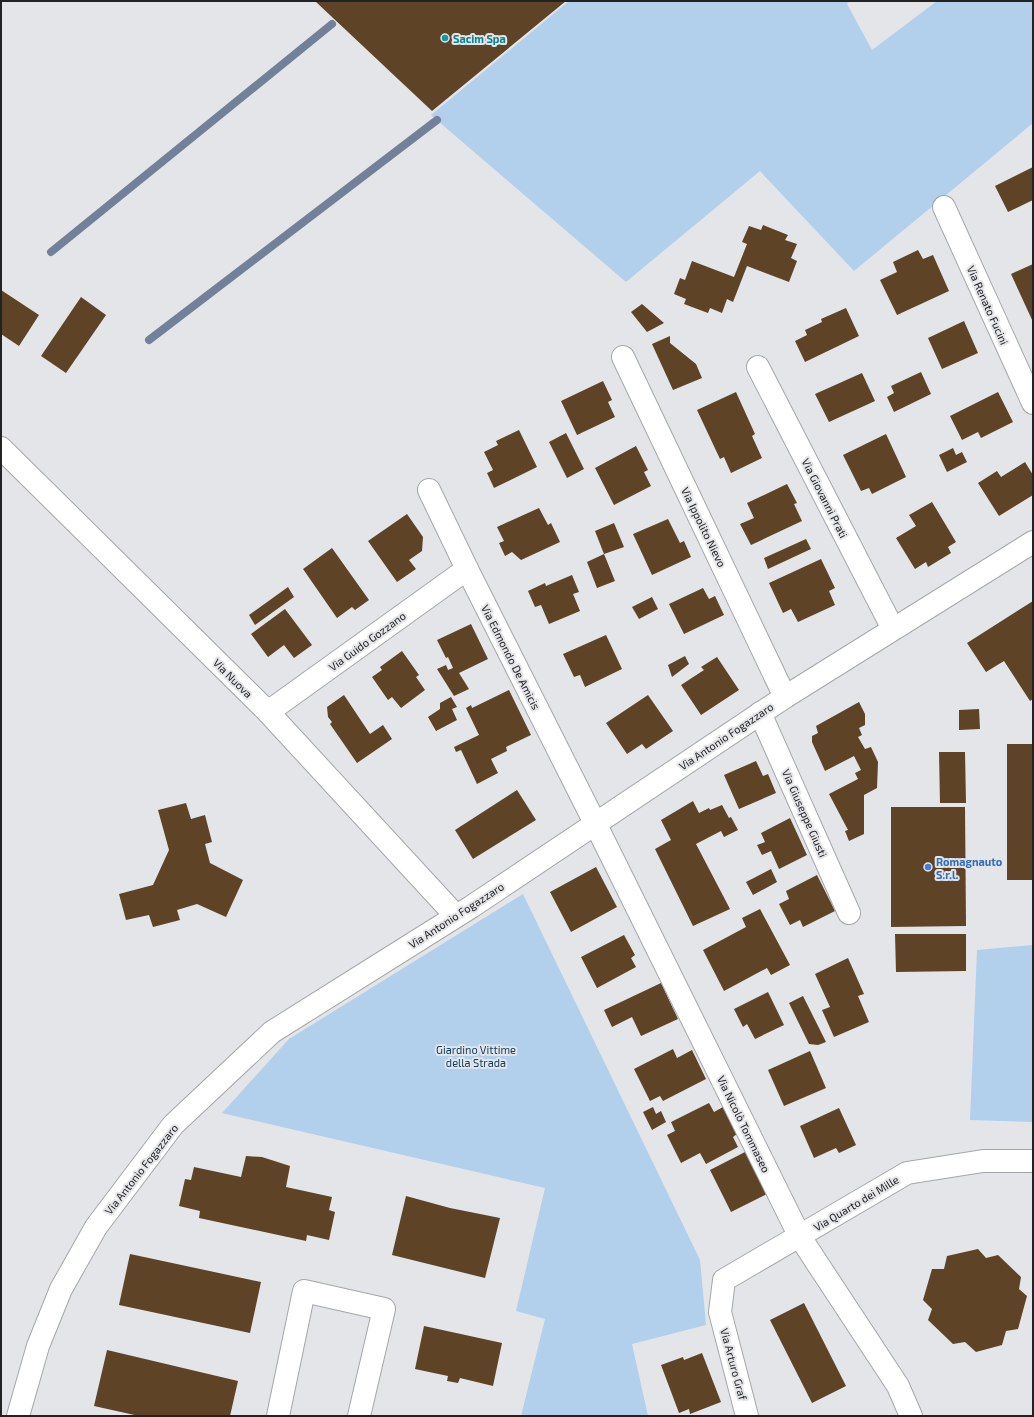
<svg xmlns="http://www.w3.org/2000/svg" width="1034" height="1417" viewBox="0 0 1034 1417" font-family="'Exo 2',sans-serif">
<rect width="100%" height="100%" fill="#e3e5e8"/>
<g fill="#b2cfec">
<polygon points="569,1 850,1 847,4 872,50 937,1 1033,1 1033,123 854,271 760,171 626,282 431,115"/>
<polygon points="523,894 700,1260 706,1325 632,1344 648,1416 521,1416 545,1319 516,1311 545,1188 222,1113 289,1039"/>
<polygon points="1033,945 1033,1122 970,1120 977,950"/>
</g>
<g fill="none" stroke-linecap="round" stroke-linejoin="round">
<g stroke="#738099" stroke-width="8">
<polyline points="51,252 332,24"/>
<polyline points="149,340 437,120"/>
</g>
</g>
<g fill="#5e4327">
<polygon points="315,1 566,1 432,111"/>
<polygon points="1033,167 1033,200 1008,212 995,186"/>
<polygon points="763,225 788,235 785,240 797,244 791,258 797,261 789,282 747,266 733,302 727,299 722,313 710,308 708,313 684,304 686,299 674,294 680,278 685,280 692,261 734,277 747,244 742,242 749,226 761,230"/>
<polygon points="918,250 923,259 933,255 949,291 897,315 880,280 897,272 893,262"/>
<polygon points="1033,264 1033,322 1011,274"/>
<polygon points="1,290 39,315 19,346 1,334"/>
<polygon points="81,297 106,315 66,373 41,356"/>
<polygon points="642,304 664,323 647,332 631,312"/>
<polygon points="846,308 859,336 805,362 795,341 807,335 805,330 822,322 821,319"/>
<polygon points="964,321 978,353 942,369 928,338"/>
<polygon points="670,336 670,343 696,364 702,378 673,390 652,344"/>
<polygon points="921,372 931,394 894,412 887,397 894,393 891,386"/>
<polygon points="862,373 875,401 829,422 815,394"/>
<polygon points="603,381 612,400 608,402 615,417 577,435 561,401"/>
<polygon points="736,392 755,434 752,436 762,458 731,473 724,457 720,459 697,410"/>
<polygon points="998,392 1013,422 981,438 978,432 962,440 950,416"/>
<polygon points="519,430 537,467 494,488 487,473 493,470 484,452 498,445 496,441"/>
<polygon points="566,433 584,469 567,478 549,442"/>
<polygon points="886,434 906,477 872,494 869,488 861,491 843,455"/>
<polygon points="636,446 648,470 644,472 651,486 614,505 595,468"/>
<polygon points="953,448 956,455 962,452 967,462 947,472 939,455"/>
<polygon points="1025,462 1033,475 1033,495 999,516 978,483 997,471 1001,477"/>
<polygon points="787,484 797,503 794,504 802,521 751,545 740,524 754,518 747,503"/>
<polygon points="932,502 956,542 948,547 951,553 928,567 926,562 915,569 896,538 916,526 909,515"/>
<polygon points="539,508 548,525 551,523 560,542 521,560 512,552 505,556 499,543 504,541 497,527"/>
<polygon points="407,514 423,537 422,551 409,560 416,569 397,582 368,541"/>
<polygon points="668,519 680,543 684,541 691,557 652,575 633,534"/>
<polygon points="614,523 624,547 604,554 595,531"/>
<polygon points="806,539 811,549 768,569 764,558"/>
<polygon points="332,548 369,600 355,610 352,607 337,618 303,569"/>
<polygon points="604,554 615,581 597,588 587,562"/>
<polygon points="821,559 835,588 829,591 835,605 798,622 791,609 783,613 769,583"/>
<polygon points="572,575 579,592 573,594 580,611 549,624 541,605 535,607 528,591 545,583 546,586"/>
<polygon points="288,587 294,597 255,625 249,615"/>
<polygon points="703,588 709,599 715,596 724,615 684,634 669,604"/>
<polygon points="652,597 658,609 639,619 632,607"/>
<polygon points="1033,601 1033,699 1030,701 1004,661 986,672 967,643"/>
<polygon points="285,609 312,645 294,658 284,645 268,657 251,634"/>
<polygon points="471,624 488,659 459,673 469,689 454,696 437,669 446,665 448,670 453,668 448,657 446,658 437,640"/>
<polygon points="606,635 622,669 585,687 580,675 574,677 563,654"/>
<polygon points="402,651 419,675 416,677 425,690 401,708 392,697 388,700 372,677 382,670 380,667"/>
<polygon points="685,656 689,664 672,677 668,665"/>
<polygon points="717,657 739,690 701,715 681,685 704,670 701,667"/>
<polygon points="509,690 531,735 506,747 507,751 491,759 498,773 477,784 461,750 456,752 454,747 479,735 466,708 471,705 472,708"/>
<polygon points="344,695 370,734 383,725 392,739 357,763 330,724 332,722 328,717 327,707"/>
<polygon points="648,695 673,731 646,749 642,744 627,754 606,723"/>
<polygon points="451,697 457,707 452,709 457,720 436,731 428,717 440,709 440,703"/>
<polygon points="859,702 865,714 865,725 859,728 862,735 858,737 865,749 871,747 878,762 877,788 864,795 864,834 849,841 845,831 848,830 829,794 858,779 855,773 861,770 854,756 825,771 812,742 812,736 818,733 816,726"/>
<polygon points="979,709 980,729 959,730 959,710"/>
<rect x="1007" y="744" width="26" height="136"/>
<polygon points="939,752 965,752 966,803 940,803"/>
<polygon points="756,761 763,776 768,774 776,793 739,809 724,775"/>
<polygon points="517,790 536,820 473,859 455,830"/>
<polygon points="693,801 699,813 709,808 710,810 722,805 729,818 731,817 738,830 724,837 721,831 696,844 730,909 693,926 655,849 671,840 661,820"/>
<polygon points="186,803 191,819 205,815 212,842 205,844 210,863 243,880 226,917 197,904 177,910 180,920 153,927 149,915 126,920 119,894 153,885 169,850 158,810"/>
<polygon points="891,807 965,807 966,926 891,927"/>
<polygon points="790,818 807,855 779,869 771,851 762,855 757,845 765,842 761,833"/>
<polygon points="596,867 617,907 571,932 550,892"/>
<polygon points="771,869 777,882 753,895 746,882"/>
<polygon points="817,875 835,911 803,927 800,920 790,925 779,904 789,899 786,891"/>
<polygon points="760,909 790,965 771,975 767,968 724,991 703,950 746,927 742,918"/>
<polygon points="895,934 966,934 966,971 896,972"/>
<polygon points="624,935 635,955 631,958 636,967 597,988 581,957"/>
<polygon points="848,958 864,994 858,996 869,1022 834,1037 822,1010 830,1007 815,974"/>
<polygon points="661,983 678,1019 641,1036 632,1017 612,1027 604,1010"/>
<polygon points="768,992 784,1025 755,1039 747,1024 743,1027 734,1009"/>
<polygon points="803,996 826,1042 818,1045 809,1044 789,1003"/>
<polygon points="673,1049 677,1058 692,1050 706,1079 663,1101 660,1096 650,1101 634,1069"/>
<polygon points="810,1051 826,1088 784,1106 768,1070"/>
<polygon points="709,1103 714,1112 723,1107 737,1134 733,1137 738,1147 706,1164 700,1153 681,1163 667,1135 675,1131 671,1122"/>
<polygon points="653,1107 656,1114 661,1111 666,1122 652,1130 643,1112"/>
<polygon points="839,1108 856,1145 839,1153 836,1148 814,1158 800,1126"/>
<polygon points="745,1152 767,1194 731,1212 710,1170"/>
<polygon points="246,1156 262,1157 290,1166 286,1187 332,1197 329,1210 335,1212 329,1240 307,1235 306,1241 199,1218 200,1211 179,1206 185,1179 191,1180 194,1167 241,1177"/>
<polygon points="406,1196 450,1208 500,1218 485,1278 392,1255"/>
<polygon points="978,1249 986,1258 998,1255 1021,1277 1019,1289 1027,1296 1018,1329 1006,1331 1002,1345 976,1352 965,1342 953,1344 928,1320 932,1309 923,1300 932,1269 944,1269 947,1256"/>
<polygon points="130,1254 261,1282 250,1333 119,1305"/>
<polygon points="804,1303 846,1386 812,1403 770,1320"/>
<polygon points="424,1326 502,1343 493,1386 460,1378 458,1383 447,1381 448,1376 415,1369"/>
<polygon points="107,1350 238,1381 230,1416 139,1416 94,1406"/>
<polygon points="702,1353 721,1402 690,1414 689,1409 679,1413 661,1365 683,1357 684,1360"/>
</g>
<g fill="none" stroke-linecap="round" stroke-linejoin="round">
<defs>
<g id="minor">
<polyline points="944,207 1033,403"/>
<polyline points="623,357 785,697"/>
<polyline points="758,367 893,629"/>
<polyline points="1,448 268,712 456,916"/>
<polyline points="429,490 467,569 595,823 800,1237 898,1386 911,1416"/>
<polyline points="268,712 467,569"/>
<polyline points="760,713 849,913"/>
<polyline points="18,1416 38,1346 61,1289 96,1227 173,1125 272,1032 471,907 785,697 1033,542"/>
<polyline points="278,1416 304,1291 384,1309 359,1416"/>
<polyline points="747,1416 720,1312 724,1280 907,1173 983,1161 1033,1161"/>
</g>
</defs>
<use href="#minor" stroke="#a4a7a9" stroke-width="24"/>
<use href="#minor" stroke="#fff" stroke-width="22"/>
</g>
<circle fill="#0f9aa8" stroke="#e3e5e8" stroke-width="1.5" cx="445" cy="38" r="4"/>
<circle fill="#3f7fe0" stroke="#e3e5e8" stroke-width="1.5" cx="928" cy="867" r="4"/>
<g text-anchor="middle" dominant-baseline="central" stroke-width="4" stroke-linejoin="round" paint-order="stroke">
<g font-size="11" font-weight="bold" fill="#0d838f" stroke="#e3e5e8" text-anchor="start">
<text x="453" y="38">Sacim Spa</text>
</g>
<g font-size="11" fill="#212223" stroke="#e3e5e8">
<text transform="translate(988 305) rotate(66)">Via Renato Fucini</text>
<text transform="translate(825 498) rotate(63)">Via Giovanni Prati</text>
<text transform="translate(704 527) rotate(64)">Via Ippolito Nievo</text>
<text transform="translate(367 641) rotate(-36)">Via Guido Gozzano</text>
<text transform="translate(511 657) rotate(63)">Via Edmondo De Amicis</text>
<text transform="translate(233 678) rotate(45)">Via Nuova</text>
<text transform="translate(726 736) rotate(-34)">Via Antonio Fogazzaro</text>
<text transform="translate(805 813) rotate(66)">Via Giuseppe Giusti</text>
<text transform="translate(456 915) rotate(-33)">Via Antonio Fogazzaro</text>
<text transform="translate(744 1124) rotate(64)">Via Nicolò Tommaseo</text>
<text transform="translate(141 1169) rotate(-52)">Via Antonio Fogazzaro</text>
<text transform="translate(856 1203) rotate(-31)">Via Quarto dei Mille</text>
<text transform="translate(734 1364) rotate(75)">Via Arturo Graf</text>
</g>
<g font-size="11" font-weight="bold" fill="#366cbe" stroke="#e3e5e8" text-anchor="start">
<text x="936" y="861">Romagnauto<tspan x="936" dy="13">S.r.l.</tspan></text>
</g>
<g font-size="11" fill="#113f68" stroke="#e3e5e8">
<text x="476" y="1049">Giardino Vittime<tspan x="476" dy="13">della Strada</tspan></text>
</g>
</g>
<rect width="1034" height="1417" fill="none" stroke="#212223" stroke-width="4"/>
</svg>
